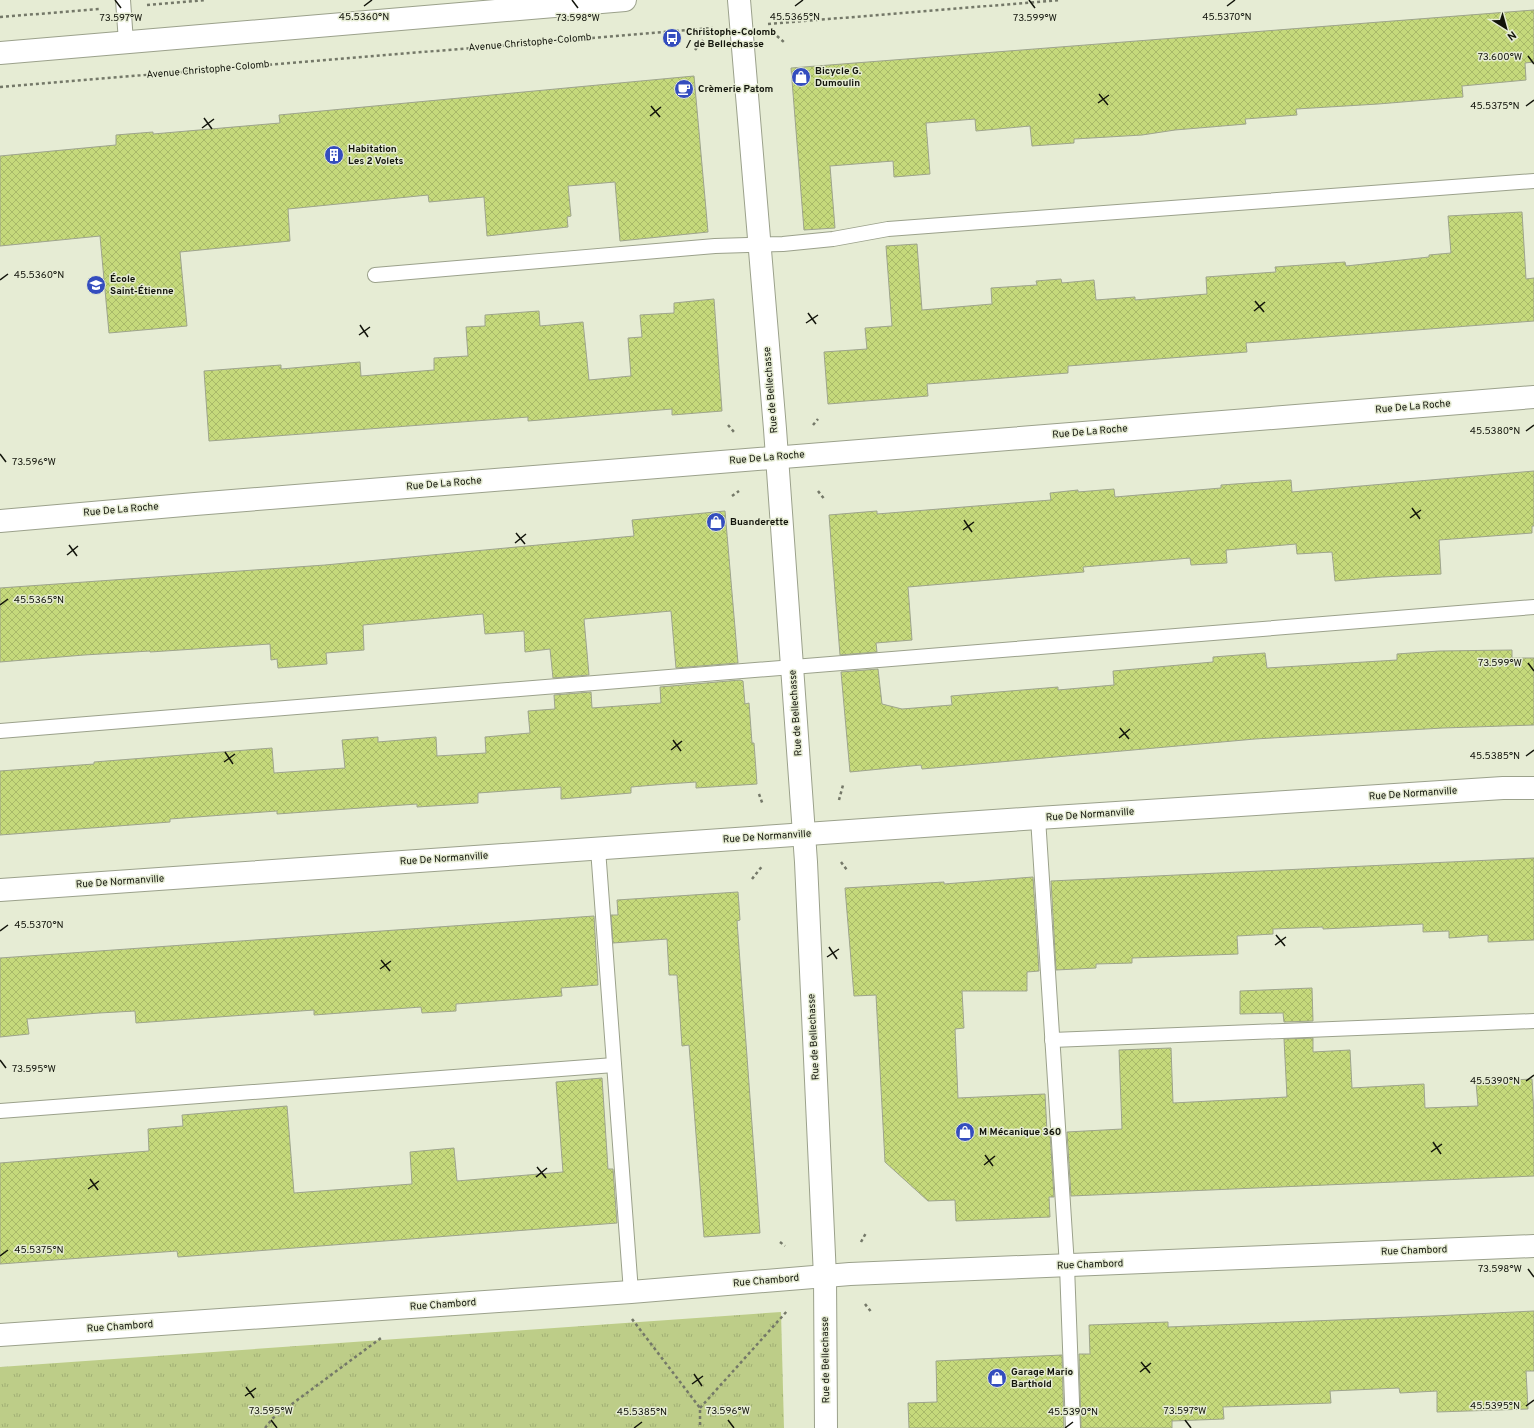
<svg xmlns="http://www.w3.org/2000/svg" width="1534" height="1428" viewBox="0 0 1534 1428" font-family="Overpass,sans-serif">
<defs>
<pattern id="park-tufts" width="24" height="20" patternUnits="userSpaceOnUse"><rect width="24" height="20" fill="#bdcd88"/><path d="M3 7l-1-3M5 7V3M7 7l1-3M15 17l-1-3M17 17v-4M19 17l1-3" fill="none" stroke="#a1af74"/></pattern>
<pattern id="building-cross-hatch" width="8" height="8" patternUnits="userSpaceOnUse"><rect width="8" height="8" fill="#c5d97b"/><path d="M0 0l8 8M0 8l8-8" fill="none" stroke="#a8b969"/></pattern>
</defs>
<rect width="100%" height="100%" fill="#e6ecd4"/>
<polygon fill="url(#park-tufts)" points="781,1312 784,1428 0,1428 0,1367"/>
<g fill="url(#building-cross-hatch)" stroke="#9ea48d">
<polygon points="1534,10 1534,62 1525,63 1526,80 1462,86 1463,97 1378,104 1296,109 1297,115 1245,119 1246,124 1175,130 1142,135 1074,139 1074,143 1032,146 1030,126 976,131 975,119 926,123 930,174 894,177 893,161 830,166 835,228 804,230 791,68"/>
<polygon points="694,76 708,232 620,241 615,182 568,186 571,216 567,217 568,227 487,236 484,197 429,202 428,195 288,209 290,241 180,252 187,326 109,333 100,236 0,246 0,156 116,145 116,135 153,132 153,134 280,123 279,115"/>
<polygon points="1522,212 1526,279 1534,278 1534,321 1246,343 1247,352 1068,366 1068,373 927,384 928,396 828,404 824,352 867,349 865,328 892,326 886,246 917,244 922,310 992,304 991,288 1037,285 1036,281 1061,279 1062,283 1094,280 1096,300 1135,297 1135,300 1207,294 1206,277 1276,272 1275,267 1345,262 1346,266 1429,257 1429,255 1451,253 1448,216"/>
<polygon points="714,299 722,411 672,415 672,409 528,421 528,417 209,441 204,371 281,365 281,369 360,362 361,376 434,370 434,358 468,356 466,327 485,326 485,315 539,311 540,326 583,322 589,380 631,376 628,338 642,337 640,315 674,313 674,303"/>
<polygon points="1534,471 1534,526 1532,526 1532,533 1439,540 1441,574 1382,577 1335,581 1332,552 1297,554 1296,544 1226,550 1227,563 1191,565 1190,558 1083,567 1084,572 908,587 912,640 876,643 877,652 840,655 829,515 877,511 877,514 1051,500 1050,493 1078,490 1078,492 1114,489 1115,497 1221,488 1221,485 1291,480 1292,492"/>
<polygon points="725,511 738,663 676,668 671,611 584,619 589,675 553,678 550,649 525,652 524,631 485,634 483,614 363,625 364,650 326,653 327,664 278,668 277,659 271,660 270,644 150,652 150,651 84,655 0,662 0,588 325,565 634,536 632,520"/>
<polygon points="1512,650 1512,658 1534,658 1534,725 1443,728 1255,739 922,769 921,765 850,772 841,672 878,669 882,704 902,709 952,705 951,696 1058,687 1058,690 1114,685 1113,671 1213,662 1213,657 1265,653 1267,668 1397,660 1397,654 1439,651"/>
<polygon points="740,680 743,681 745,704 749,703 752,743 754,743 757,784 696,788 696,782 667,784 631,787 631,793 561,799 561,787 478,793 478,803 417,807 417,804 277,814 277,811 170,819 170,822 0,835 0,771 94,764 94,762 272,748 274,773 345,768 342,740 378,737 378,742 436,737 437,756 486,753 485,737 530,733 528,711 555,709 554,695 591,692 592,708 661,703 660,687"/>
<polygon points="1534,858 1534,940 1488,942 1488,935 1449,938 1449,931 1423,932 1423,924 1323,929 1323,927 1273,929 1273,934 1237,936 1238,954 1132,958 1132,963 1096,964 1096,968 1056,970 1051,881"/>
<polygon points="1033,877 1039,971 1027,972 1027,991 962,991 964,1028 955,1029 958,1098 1045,1094 1047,1132 1050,1132 1054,1197 1049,1197 1050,1217 956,1221 955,1200 928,1201 885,1162 876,995 854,996 845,888 944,882 944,884"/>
<polygon points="738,892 740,920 737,921 760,1233 704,1237 689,1045 682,1046 677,975 669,975 667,939 613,943 611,915 618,915 617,900"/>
<polygon points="594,916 598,985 561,988 562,996 456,1004 456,1011 422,1013 421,1007 314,1015 314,1010 136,1023 135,1011 99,1013 27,1019 29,1034 0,1037 0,958"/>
<polygon points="1312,988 1313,1021 1284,1022 1283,1013 1240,1014 1240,991"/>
<polygon points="1313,1038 1313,1052 1350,1050 1352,1088 1424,1084 1425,1108 1478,1106 1476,1082 1532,1079 1534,1115 1534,1176 1071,1196 1067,1132 1122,1129 1119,1050 1171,1048 1173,1103 1287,1097 1284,1039"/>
<polygon points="602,1078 608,1169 613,1169 617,1223 178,1257 177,1251 0,1264 0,1163 149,1151 148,1129 183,1126 182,1115 287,1106 294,1193 412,1184 410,1152 454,1148 457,1181 563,1172 556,1082"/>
<polygon points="1534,1311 1534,1371 1526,1371 1528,1409 1437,1412 1437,1391 1400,1393 1399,1388 1330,1391 1331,1403 1223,1407 1224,1419 1172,1421 1172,1428 1081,1428 1079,1354 1090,1354 1089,1325 1168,1322 1168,1327 1434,1316"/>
<polygon points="1062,1355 1064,1428 909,1428 908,1403 937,1402 936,1361"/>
</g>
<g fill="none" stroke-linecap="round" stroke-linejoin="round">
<defs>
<g id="service">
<polyline points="123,0 126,42"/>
<polyline points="375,275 715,246 783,244 833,239 888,229 1534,181"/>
<polyline points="0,731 1534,607"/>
<polyline points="1038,818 1067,1266 1073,1428"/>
<polyline points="598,849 631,1292"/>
<polyline points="1052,1040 1534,1021"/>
<polyline points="0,1111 614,1065"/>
</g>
<g id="minor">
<polyline points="0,521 195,504 1534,397"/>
<polyline points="0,890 1038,818 1503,788 1534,788"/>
<polyline points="0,1335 631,1292 850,1274 1534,1246"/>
</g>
<polyline id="tertiary" points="739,0 775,429 806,862 825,1277 826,1428"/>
<polyline id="secondary" points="0,53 625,0"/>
</defs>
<use href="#service" stroke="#9ba18b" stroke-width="16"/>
<use href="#minor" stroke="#9ba18b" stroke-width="24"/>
<use href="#tertiary" stroke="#9ba18b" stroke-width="24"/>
<use href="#secondary" stroke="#9ba18b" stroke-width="24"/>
<g stroke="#747868" stroke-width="2.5" stroke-dasharray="3 3" stroke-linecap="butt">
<polyline points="147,5 206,0"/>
<polyline points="0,17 100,9"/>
<polyline points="768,24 1061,0"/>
<polyline points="777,36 785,43"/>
<polyline points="695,50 703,40"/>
<polyline points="0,87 713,28"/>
<polyline points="728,425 734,432"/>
<polyline points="813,425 818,419"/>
<polyline points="818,491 825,500"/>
<polyline points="732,496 739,491"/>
<polyline points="759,794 763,805"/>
<polyline points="839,800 843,785"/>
<polyline points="841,862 847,870"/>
<polyline points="752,879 763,865"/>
<polyline points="780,1242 785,1246"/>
<polyline points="861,1242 866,1233"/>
<polyline points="865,1304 872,1313"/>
<polyline points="632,1319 700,1408 700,1428"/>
<polyline points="700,1408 788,1310"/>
<polyline points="265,1428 273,1418 381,1338"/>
</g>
<use href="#service" stroke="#fff" stroke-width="14"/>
<use href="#minor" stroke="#fff" stroke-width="22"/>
<use href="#tertiary" stroke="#fff" stroke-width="22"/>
<use href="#secondary" stroke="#fff" stroke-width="22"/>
</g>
<path fill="none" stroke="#12140b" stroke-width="1.5" d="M115 0 121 8M572 0 578 8M1029 0 1035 8M364 6 372 0M795 6 803 0M1227 6 1235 0M1528 56 1534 64M1099 94 1108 105M1098 103 1109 95M651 106 660 117M1526 106 1534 100M650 116 661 107M204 118 212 129M202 128 214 119M0 280 8 274M1255 301 1264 312M1254 311 1265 302M808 313 816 324M806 323 818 315M360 325 368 337M359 335 370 327M1526 431 1534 425M0 454 6 462M1412 508 1420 519M1410 518 1421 510M964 520 972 532M963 530 974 522M516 533 525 544M515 543 526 534M69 545 77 556M67 555 78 546M0 605 8 599M1528 663 1534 671M1120 728 1129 739M1119 738 1130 729M673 740 681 751M671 750 682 741M225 752 233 764M1526 756 1534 750M224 762 235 754M0 931 8 925M1276 935 1285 946M1275 945 1286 937M829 947 837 959M827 957 839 949M381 960 390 971M380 969 391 961M0 1060 6 1068M1526 1081 1534 1075M1433 1142 1441 1154M1431 1152 1442 1144M985 1155 993 1166M984 1165 995 1156M537 1167 546 1178M536 1177 547 1168M90 1179 98 1190M88 1189 99 1181M0 1256 8 1250M1528 1269 1534 1277M1141 1362 1150 1373M1140 1372 1151 1363M694 1374 702 1386M692 1384 703 1376M246 1387 254 1398M245 1396 256 1388M1526 1406 1534 1400M271 1420 277 1428M728 1420 734 1428M1185 1420 1191 1428M634 1428 642 1422M1065 1428 1073 1422"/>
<defs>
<symbol id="bus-disc" viewBox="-11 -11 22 22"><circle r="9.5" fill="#344dbe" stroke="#e6ecd4"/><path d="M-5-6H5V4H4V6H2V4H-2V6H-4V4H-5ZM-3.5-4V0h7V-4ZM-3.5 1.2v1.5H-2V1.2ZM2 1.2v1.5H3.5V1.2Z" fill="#fff"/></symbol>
<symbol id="shop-disc" viewBox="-11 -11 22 22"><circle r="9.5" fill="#344dbe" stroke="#e6ecd4"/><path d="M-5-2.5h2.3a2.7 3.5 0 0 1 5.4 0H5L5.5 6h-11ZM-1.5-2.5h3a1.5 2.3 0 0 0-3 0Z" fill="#fff"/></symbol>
<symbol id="cafe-disc" viewBox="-11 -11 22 22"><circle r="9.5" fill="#344dbe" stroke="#e6ecd4"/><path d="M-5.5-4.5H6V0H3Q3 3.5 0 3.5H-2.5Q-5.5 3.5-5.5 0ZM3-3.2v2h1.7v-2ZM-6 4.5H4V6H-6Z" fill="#fff"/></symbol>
<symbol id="building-disc" viewBox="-11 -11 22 22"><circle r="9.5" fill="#344dbe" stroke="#e6ecd4"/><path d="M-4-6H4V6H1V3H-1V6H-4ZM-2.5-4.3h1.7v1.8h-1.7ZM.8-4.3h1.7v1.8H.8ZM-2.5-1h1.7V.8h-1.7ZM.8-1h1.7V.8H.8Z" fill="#fff"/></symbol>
<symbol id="school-disc" viewBox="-11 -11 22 22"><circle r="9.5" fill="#344dbe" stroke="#e6ecd4"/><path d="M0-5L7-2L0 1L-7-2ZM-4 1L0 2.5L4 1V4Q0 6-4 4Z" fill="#fff"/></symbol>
</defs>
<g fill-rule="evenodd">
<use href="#bus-disc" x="661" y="27" width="22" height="22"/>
<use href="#shop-disc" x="790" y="66" width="22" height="22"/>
<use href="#cafe-disc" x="673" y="78" width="22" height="22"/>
<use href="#building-disc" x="323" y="144" width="22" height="22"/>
<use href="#school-disc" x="85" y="274" width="22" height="22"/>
<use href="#shop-disc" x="705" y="511" width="22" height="22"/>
<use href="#shop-disc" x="954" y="1121" width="22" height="22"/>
<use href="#shop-disc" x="986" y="1367" width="22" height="22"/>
</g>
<g text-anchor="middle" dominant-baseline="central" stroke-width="3" stroke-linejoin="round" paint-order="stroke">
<g font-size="10" font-weight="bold" fill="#12140b" stroke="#e6ecd4" text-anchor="start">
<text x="686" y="32">Christophe-Colomb<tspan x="686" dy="12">/ de Bellechasse</tspan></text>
<text x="815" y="71">Bicycle G.<tspan x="815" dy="12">Dumoulin</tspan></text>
<text x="698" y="89">Crèmerie Patom</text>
<text x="348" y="149">Habitation<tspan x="348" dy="12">Les 2 Volets</tspan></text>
<text x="110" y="279">École<tspan x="110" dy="12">Saint-Étienne</tspan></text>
<text x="730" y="522">Buanderette</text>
<text x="979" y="1132">M Mécanique 360</text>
<text x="1011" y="1372">Garage Mario<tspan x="1011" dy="12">Barthold</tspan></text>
</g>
<g font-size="10" fill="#12140b" stroke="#e6ecd4">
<text transform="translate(530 43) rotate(-5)">Avenue Christophe-Colomb</text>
<text transform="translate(208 70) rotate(-5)">Avenue Christophe-Colomb</text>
<text transform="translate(771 390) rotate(-95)">Rue de Bellechasse</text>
<text transform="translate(1413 407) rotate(-5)">Rue De La Roche</text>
<text transform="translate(1090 432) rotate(-5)">Rue De La Roche</text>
<text transform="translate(767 458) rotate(-5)">Rue De La Roche</text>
<text transform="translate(444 484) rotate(-5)">Rue De La Roche</text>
<text transform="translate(121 510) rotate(-5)">Rue De La Roche</text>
<text transform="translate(796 713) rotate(-94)">Rue de Bellechasse</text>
<text transform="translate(1413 794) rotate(-4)">Rue De Normanville</text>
<text transform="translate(1090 815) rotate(-4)">Rue De Normanville</text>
<text transform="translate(767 837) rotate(-4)">Rue De Normanville</text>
<text transform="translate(444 859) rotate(-4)">Rue De Normanville</text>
<text transform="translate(120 882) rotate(-4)">Rue De Normanville</text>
<text transform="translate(814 1037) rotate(-93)">Rue de Bellechasse</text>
<text transform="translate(1414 1251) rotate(-2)">Rue Chambord</text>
<text transform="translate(1090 1265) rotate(-2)">Rue Chambord</text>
<text transform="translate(766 1281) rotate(-5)">Rue Chambord</text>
<text transform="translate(443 1305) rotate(-4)">Rue Chambord</text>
<text transform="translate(120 1327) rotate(-4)">Rue Chambord</text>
<text transform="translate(826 1360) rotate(-91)">Rue de Bellechasse</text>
</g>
</g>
<g font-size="10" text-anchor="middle" fill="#12140b" stroke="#e6ecd4" stroke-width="3" stroke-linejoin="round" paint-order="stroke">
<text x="364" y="20">45.5360°N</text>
<text x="795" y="20">45.5365°N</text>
<text x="1227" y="20">45.5370°N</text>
<text x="578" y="21">73.598°W</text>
<text x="1035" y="21">73.599°W</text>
<text x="121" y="21">73.597°W</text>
<text x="1500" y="60">73.600°W</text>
<text x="1495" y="109">45.5375°N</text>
<text x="39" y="278">45.5360°N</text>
<text x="1495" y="434">45.5380°N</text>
<text x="34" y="465">73.596°W</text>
<text x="39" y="603">45.5365°N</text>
<text x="1500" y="666">73.599°W</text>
<text x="1495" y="759">45.5385°N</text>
<text x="39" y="928">45.5370°N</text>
<text x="34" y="1072">73.595°W</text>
<text x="1495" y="1084">45.5390°N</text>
<text x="39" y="1253">45.5375°N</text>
<text x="1500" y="1272">73.598°W</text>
<text x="1495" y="1409">45.5395°N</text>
<text x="271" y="1414">73.595°W</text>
<text x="728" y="1414">73.596°W</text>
<text x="1185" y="1414">73.597°W</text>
<text x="642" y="1415">45.5385°N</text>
<text x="1073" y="1415">45.5390°N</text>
</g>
<g transform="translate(1506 28) rotate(143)" stroke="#e6ecd4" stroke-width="3" paint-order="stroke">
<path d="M0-3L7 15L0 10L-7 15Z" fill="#12140b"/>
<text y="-6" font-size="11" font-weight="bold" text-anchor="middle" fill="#12140b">N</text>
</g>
</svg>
